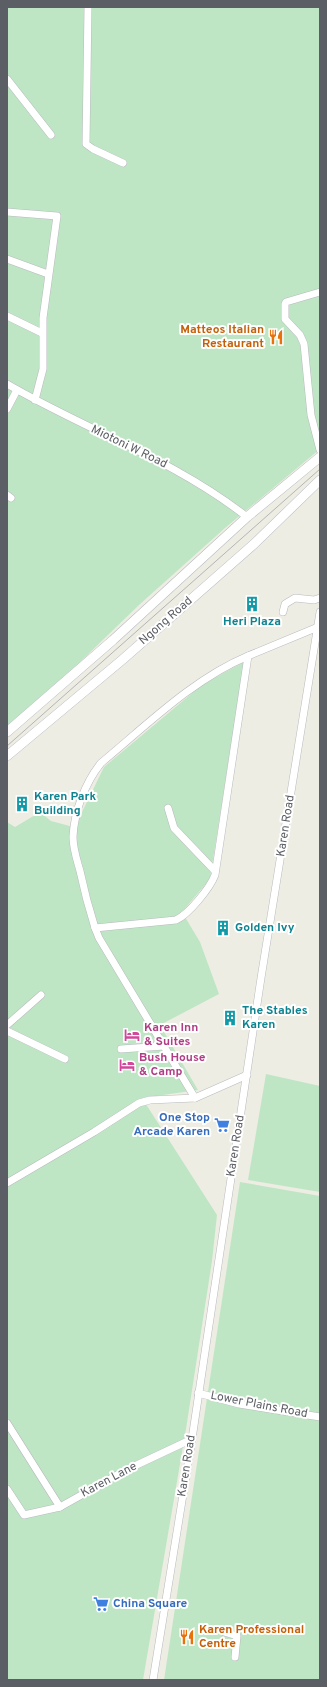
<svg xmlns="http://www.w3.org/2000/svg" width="327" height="1687" viewBox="0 0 327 1687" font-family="Overpass,sans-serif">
<rect width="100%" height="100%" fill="#eeede3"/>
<g fill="#bfe6c4">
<polygon points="7,7 320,7 320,449 225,528 139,605 79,663 7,726"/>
<polygon points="244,662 210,879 182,912 200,942 219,994 160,1025 198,1090 142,1098 217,1215 212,1261 186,1429 143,1680 7,1680 7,822 15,827 40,812 51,821 70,826 82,812 104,767 203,684"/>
<polygon points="266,1074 320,1086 320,1192 248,1180"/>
<polygon points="240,1182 320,1196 320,1680 164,1680"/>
</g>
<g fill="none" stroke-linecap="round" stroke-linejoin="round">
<defs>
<g id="street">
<polyline points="88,7 86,144 93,149 123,163"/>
<polyline points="7,79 51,135"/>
<polyline points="7,212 57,216 43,318 43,369 35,400"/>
<polyline points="7,259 48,274"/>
<polyline points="320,292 286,302 285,304 285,319 300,335 304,344 311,415 320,450"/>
<polyline points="7,316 42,333"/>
<path d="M7 384C86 430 175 460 247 517"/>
<polyline points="7,409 17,390"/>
<polyline points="7,495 11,498"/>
<polyline points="283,612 285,604 295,598 314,600 320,598"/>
<polyline points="168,808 174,828 215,871"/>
<path d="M95 928 176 920C189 914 210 888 215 875L248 656 318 627"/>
<polyline points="7,1025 41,995"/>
<polyline points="7,1031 65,1059"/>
<polyline points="121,1049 164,1046"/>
<path d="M195 1098 99 938 95 928C89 909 84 890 80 871 77 860 73 849 73 837 74 812 85 783 101 763 147 725 193 679 248 656"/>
<polyline points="7,1183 94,1132 139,1103 150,1100 195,1098 247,1075"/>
<polyline points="198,1393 239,1404 320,1417"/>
<polyline points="7,1423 60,1507"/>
<polyline points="7,1489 24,1515 60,1507 126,1470 192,1439"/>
<polyline points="224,1632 237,1636 235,1657"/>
<polyline points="153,1680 192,1439 261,978 320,612"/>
</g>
<g id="secondary">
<polyline points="7,732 113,640 247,517 320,457"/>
<polyline points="7,756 122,660 254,544 320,480"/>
</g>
</defs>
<use href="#street" stroke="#b8babf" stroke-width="8"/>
<use href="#secondary" stroke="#b8bbc1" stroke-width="10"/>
<use href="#street" stroke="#fff" stroke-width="7"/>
<use href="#secondary" stroke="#fff" stroke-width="9"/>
<polyline stroke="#b4b5b5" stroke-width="1" points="7,746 320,469"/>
</g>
<defs>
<symbol id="restaurant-bare" viewBox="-9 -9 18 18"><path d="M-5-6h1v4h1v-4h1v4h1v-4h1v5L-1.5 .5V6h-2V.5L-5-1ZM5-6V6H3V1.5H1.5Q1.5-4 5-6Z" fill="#e8710a" stroke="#fff" stroke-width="2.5" paint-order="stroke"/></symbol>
<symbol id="building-bare" viewBox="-9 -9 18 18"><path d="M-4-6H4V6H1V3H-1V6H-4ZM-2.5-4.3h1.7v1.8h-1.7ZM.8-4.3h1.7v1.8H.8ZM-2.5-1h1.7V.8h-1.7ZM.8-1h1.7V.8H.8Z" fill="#0f9aa8" stroke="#fff" stroke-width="2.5" paint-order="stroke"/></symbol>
<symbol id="hotel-bare" viewBox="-9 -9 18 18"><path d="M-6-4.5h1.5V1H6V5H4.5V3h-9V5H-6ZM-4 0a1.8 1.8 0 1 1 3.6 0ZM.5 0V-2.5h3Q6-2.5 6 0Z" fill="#d1479c" stroke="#fff" stroke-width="2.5" paint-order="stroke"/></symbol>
<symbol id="supermarket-bare" viewBox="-9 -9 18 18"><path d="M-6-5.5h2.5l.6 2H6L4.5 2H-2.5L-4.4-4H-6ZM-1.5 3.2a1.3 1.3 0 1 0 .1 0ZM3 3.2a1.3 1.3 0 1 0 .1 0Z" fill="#3f7fe0" stroke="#fff" stroke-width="2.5" paint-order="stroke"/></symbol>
</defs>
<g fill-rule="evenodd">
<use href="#restaurant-bare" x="265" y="326" width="22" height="22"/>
<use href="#building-bare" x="241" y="593" width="22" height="22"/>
<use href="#building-bare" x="11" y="793" width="22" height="22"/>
<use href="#building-bare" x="212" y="917" width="22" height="22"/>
<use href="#building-bare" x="219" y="1007" width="22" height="22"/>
<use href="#hotel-bare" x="121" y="1024" width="22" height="22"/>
<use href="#hotel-bare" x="116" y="1054" width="22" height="22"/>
<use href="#supermarket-bare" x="211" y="1114" width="22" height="22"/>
<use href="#supermarket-bare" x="90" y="1593" width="22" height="22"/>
<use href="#restaurant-bare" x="176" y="1626" width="22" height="22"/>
</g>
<g text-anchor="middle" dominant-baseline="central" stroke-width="4" stroke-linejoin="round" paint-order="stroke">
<g font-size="12" font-weight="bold" fill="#c56008" stroke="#fff" text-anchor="end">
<text x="264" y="330">Matteos Italian<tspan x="264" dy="14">Restaurant</tspan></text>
<text x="199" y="1630" text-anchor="start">Karen Professional<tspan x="199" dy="14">Centre</tspan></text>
</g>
<g font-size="12" fill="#5b5e64" stroke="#fff">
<text transform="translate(129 447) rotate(26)">Miotoni W Road</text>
<text transform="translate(166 621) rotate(-41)">Ngong Road</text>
<text transform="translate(286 826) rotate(-81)">Karen Road</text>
<text transform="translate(236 1146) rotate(-81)">Karen Road</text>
<text transform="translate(259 1405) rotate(11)">Lower Plains Road</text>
<text transform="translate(187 1466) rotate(-81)">Karen Road</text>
<text transform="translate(109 1480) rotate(-28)">Karen Lane</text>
</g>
<g font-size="12" font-weight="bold" fill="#0d838f" stroke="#fff" text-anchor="start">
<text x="252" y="622" text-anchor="middle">Heri Plaza</text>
<text x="34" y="797">Karen Park<tspan x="34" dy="14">Building</tspan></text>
<text x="235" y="928">Golden Ivy</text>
<text x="242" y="1011">The Stables<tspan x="242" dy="14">Karen</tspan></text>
</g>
<g font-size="12" font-weight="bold" fill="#b23c85" stroke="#fff" text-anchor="start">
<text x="144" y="1028">Karen Inn<tspan x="144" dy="14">&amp; Suites</tspan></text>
<text x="139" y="1058">Bush House<tspan x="139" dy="14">&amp; Camp</tspan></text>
</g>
<g font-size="12" font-weight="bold" fill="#366cbe" stroke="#fff" text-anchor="end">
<text x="210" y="1118">One Stop<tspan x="210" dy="14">Arcade Karen</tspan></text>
<text x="113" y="1604" text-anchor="start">China Square</text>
</g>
</g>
<rect width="327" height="1687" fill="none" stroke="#5b5e64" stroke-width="16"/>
</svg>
